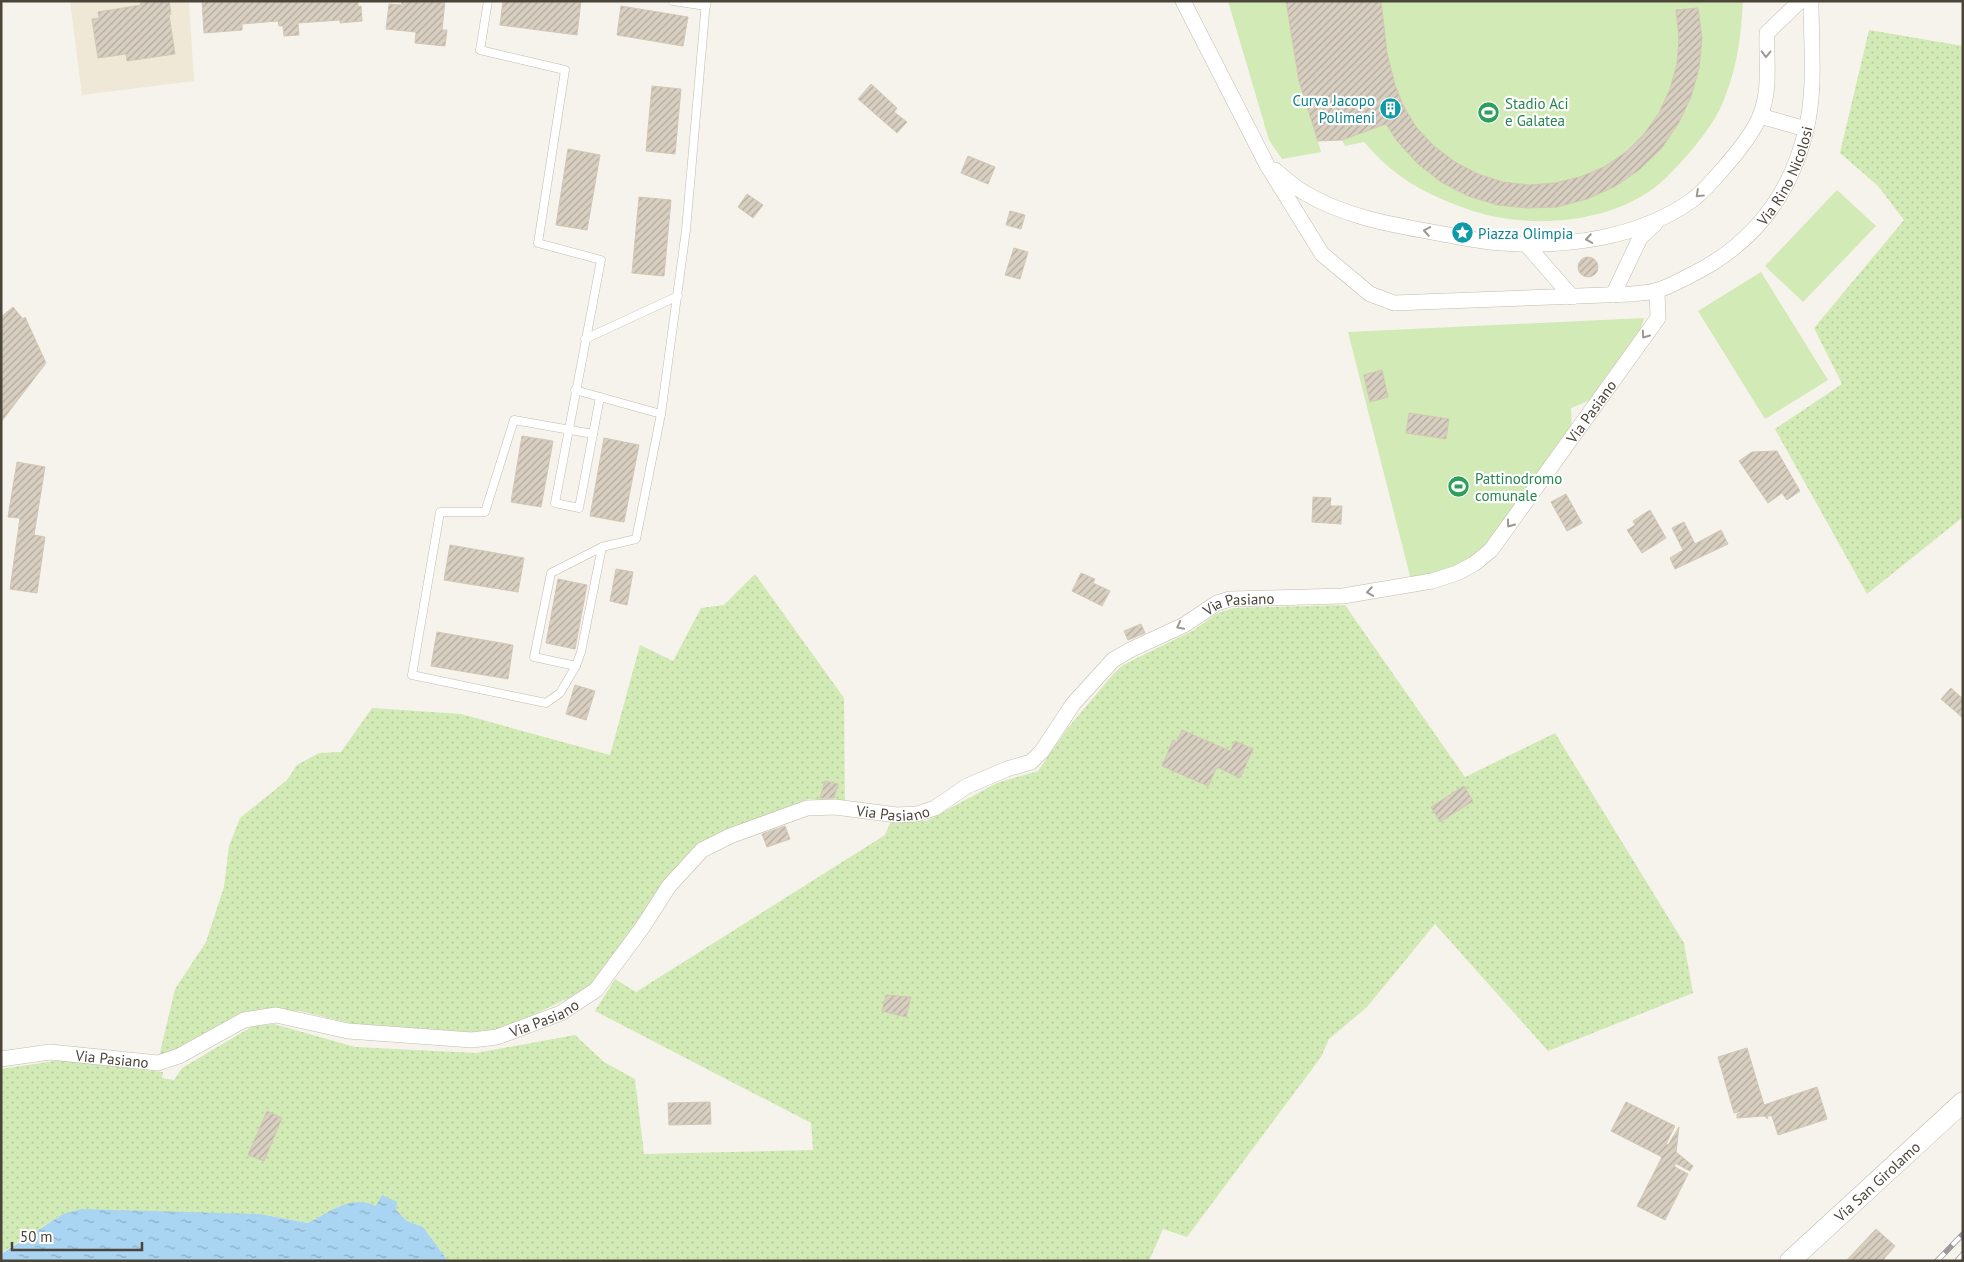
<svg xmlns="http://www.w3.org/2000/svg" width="1964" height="1262" viewBox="0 0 1964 1262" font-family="'PT Sans',sans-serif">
<defs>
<pattern id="green-dots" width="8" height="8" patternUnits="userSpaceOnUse" patternTransform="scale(1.25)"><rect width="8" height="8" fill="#d2eab5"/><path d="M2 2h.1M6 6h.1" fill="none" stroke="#b6ca9c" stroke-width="1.8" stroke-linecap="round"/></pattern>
<pattern id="water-ripples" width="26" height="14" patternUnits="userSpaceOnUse" patternTransform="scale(1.25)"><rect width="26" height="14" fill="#a9d4f2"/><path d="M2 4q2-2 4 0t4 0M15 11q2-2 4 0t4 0" fill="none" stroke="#8caec5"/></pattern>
<pattern id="building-hatch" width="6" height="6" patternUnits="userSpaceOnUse" patternTransform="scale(1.25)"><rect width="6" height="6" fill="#d8cfc1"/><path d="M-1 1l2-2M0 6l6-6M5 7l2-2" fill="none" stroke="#b1aa9e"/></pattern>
</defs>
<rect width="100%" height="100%" fill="#f6f3ec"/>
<polygon fill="#efe8d6" points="70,1 189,1 194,81 82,95"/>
<g fill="url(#green-dots)">
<polygon points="1869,30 1963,46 1963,517 1867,594 1775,429 1842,384 1814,328 1904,220 1878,186 1840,153"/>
<polygon points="755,574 844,698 845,803 809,799 728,831 698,847 593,986 494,1034 366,1027 300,1011 247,1014 176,1053 159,1057 175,989 206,942 224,887 229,846 240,818 287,780 297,765 319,753 341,752 372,708 461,714 610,755 640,645 673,661 701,608 724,605"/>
<polygon points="1345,605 1465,777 1555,733 1684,943 1693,993 1548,1051 1435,924 1367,1007 1329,1039 1321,1057 1187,1237 1163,1229 1149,1261 448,1261 423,1227 407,1221 396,1210 376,1206 339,1206 308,1223 260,1214 63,1214 1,1253 1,1069 60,1060 163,1072 162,1078 174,1080 182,1068 253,1026 274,1024 355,1047 476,1053 575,1035 604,1062 635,1079 644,1154 813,1150 811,1123 595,1011 615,979 636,992 885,835 890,823 926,821 997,783 1038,771 1067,729 1115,672 1123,665 1194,630 1216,614 1233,608"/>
</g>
<g fill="#d2eab5">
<path d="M1228 1H1743C1741 34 1738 63 1726 94 1720 113 1708 130 1695 146 1684 159 1672 173 1659 184 1610 225 1525 230 1467 209 1423 193 1395 178 1364 142L1345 146 1342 140 1318 141 1321 152 1282 159 1269 140Z"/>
<polygon points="1837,190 1876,226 1803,302 1765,266"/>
<polygon points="1761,272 1828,380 1765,419 1698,311"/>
<polygon points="1644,318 1638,338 1591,400 1571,408 1572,431 1484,551 1469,562 1411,580 1348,332"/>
</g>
<path fill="url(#water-ripples)" d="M382 1195 397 1202 396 1210 407 1221 423 1227 448 1261H1V1254L63 1214 82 1209 260 1214 308 1223C329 1212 352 1194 376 1206Z"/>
<g fill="url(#building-hatch)" stroke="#d3c7b4">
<polygon points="140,1 169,1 171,14 169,15 175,54 127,61 126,54 98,58 92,19 99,18 98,12 141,5"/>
<polygon points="202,1 358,1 358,7 361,6 362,21 340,23 340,20 298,23 299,35 284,36 283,26 279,26 278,21 242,24 242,30 204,33"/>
<polygon points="402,1 445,1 442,30 447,30 445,46 415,43 416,32 386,29 389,4 401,5"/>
<polygon points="503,1 581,1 577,35 500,25"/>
<polygon points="1286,1 1381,1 1387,53 1395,85 1403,105 1416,127 1434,146 1455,162 1478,174 1503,182 1529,185 1555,183 1580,177 1604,167 1626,152 1644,134 1659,113 1670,89 1677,64 1679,38 1676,10 1698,8 1702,38 1699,68 1691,97 1678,124 1661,149 1639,170 1614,187 1587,199 1557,207 1527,208 1497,205 1468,196 1441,182 1417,163 1397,141 1386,124 1342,140 1318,141 1299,81"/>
<polygon points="621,6 688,17 683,46 617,35"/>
<polygon points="871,84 897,108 894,112 907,122 897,133 858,99"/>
<polygon points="652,86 681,89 675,154 646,151"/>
<polygon points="568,149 600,155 587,230 556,225"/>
<polygon points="968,156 995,167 988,184 961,173"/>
<polygon points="747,194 763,205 753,218 738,207"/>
<polygon points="639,197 671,200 664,276 632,273"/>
<polygon points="1010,211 1025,215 1021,229 1006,225"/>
<polygon points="1014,248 1028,252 1020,279 1005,275"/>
<circle cx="1588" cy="267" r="10"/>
<polygon points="13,307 23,319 25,317 46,363 1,422 1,317"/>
<polygon points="1382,370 1388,397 1370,402 1364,375"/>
<polygon points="1409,413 1449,419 1446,439 1406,433"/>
<polygon points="522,436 553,441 541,507 511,502"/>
<polygon points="604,438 639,445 624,522 590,516"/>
<polygon points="1777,451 1800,491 1787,500 1782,493 1768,503 1739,461 1752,452"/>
<polygon points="17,462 45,467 34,535 45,537 37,593 10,589 20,518 8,517"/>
<polygon points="1566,494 1582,523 1567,531 1551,502"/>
<polygon points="1313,497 1331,498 1330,506 1342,506 1341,524 1312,522"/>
<polygon points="1650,510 1666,538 1642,553 1627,530 1635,525 1633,521"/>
<polygon points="1684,522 1695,544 1721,530 1728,544 1675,569 1670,558 1683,550 1672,528"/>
<polygon points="450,545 524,558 518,592 444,580"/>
<polygon points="616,569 633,572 627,605 610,601"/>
<polygon points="1081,573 1095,579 1093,583 1110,591 1102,606 1072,591"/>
<polygon points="558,579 587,585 575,649 546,643"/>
<polygon points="1141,624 1145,633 1128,640 1124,631"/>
<polygon points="437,632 513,645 508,679 431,666"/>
<polygon points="575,685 595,691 586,720 566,714"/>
<polygon points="1951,688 1963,699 1963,718 1941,699"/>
<polygon points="1182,730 1230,751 1235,741 1253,749 1240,778 1217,767 1208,786 1162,766 1173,740 1177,742"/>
<polygon points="825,781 838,784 834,798 820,798"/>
<polygon points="1464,786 1473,801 1440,822 1431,807"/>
<polygon points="785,826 790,839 767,847 762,834"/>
<polygon points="886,995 911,997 906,1017 882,1011"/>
<polygon points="1747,1048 1764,1105 1817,1087 1827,1119 1778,1135 1772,1116 1767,1116 1768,1119 1764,1116 1737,1118 1737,1114 1750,1109 1734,1113 1718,1057"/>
<polygon points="710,1102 711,1124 669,1125 668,1103"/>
<polygon points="1626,1102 1675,1126 1666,1144 1668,1145 1679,1127 1676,1152 1693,1166 1690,1171 1675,1163 1675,1167 1688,1174 1665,1220 1637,1206 1662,1157 1611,1131"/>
<polygon points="267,1111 282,1118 264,1161 248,1155"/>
<polygon points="1876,1229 1895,1246 1882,1261 1846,1261"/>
</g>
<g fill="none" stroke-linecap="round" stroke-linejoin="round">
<defs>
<g id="service">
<polyline points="488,1 480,50 565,70 538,243 601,260 555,503 579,508 600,397"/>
<polyline points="673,1 706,6"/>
<polyline points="585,339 678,296"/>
<polyline points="575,390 661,414"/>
<polyline points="593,434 514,420 485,512 440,512 412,675 546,703 560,693 576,666 581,652 602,547 636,539 661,414 686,230 706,1"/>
<polyline points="576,666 534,657 551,573 602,547"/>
</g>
<g id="minor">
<path id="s1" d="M1183 1 1267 165 1322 254 1370 294 1394 303 1632 294C1640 293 1650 293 1658 290 1669 287 1679 281 1689 276 1751 246 1790 197 1806 130 1816 89 1811 43 1811 1"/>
<polyline points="1760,116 1806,129"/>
<path d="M1275 170C1284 178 1294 187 1305 193 1345 217 1393 225 1438 233 1459 237 1481 242 1502 243 1566 248 1638 238 1691 201 1705 191 1717 176 1728 163 1740 149 1753 133 1760 116 1771 90 1766 61 1767 33L1800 1"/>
<polyline points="1525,243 1572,297"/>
<polyline points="1613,295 1640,238 1655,224"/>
<path id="s2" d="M1 1059 50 1052 158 1063 179 1056 244 1020 276 1015 348 1031 472 1040 497 1037 561 1013 596 990 642 928 669 886 702 850 730 836 807 808 835 807 897 815 917 814 935 808 967 786 1007 769 1031 762 1042 751 1073 704 1113 660 1130 650 1184 625 1217 603 1230 599 1343 596 1432 581 1457 573 1474 564 1491 550 1658 318 1657 291"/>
</g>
<g id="tertiary">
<path id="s3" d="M1790 1261 1963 1102"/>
</g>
</defs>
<use href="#service" stroke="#c2bbae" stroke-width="9"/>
<use href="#minor" stroke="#c2bbae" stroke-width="16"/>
<use href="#tertiary" stroke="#c2bbae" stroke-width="21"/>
<use href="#service" stroke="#fff" stroke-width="8"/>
<use href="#minor" stroke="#fff" stroke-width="15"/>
<use href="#tertiary" stroke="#fff" stroke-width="20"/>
<defs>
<g id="rail">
<polyline points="1937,1261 1963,1234"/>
<polyline points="1957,1261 1963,1254"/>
</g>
</defs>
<use href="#rail" stroke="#9a9a9a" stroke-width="5.5"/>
<use href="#rail" stroke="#fff" stroke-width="4" stroke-dasharray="11" stroke-linecap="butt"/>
</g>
<defs><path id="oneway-chevron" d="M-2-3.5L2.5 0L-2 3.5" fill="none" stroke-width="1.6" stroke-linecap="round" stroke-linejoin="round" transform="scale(1.25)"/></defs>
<g stroke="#9c9892">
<use href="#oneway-chevron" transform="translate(1766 54) rotate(91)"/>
<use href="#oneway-chevron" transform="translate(1699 194) rotate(137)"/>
<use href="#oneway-chevron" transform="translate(1427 231) rotate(-170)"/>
<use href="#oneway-chevron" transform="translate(1589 239) rotate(171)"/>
<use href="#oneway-chevron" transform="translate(1645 335) rotate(125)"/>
<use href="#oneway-chevron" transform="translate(1510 524) rotate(126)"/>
<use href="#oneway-chevron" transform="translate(1370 592) rotate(171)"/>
<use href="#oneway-chevron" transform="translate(1180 626) rotate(153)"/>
</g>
<defs>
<symbol id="building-disc" viewBox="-11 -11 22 22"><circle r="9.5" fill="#0f9aa8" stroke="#fff"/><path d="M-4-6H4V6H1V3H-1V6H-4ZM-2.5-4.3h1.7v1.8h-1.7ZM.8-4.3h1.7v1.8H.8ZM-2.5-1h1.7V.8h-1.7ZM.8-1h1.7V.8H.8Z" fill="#fff"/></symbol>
<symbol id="stadium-disc" viewBox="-11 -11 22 22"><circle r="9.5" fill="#2e9e5b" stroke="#fff"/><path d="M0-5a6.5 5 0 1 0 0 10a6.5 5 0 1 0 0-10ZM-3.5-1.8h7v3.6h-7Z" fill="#fff"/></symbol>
<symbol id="sight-disc" viewBox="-11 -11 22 22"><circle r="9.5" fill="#0f9aa8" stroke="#fff"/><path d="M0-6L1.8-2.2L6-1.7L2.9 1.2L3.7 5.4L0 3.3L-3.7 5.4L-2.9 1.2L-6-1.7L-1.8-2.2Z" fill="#fff"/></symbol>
</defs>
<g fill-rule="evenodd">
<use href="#building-disc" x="1378" y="96" width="25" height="25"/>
<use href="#stadium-disc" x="1476" y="100" width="25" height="25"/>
<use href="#sight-disc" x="1450" y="220" width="25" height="25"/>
<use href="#stadium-disc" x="1446" y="474" width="25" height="25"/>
</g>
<g text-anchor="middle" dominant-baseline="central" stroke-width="4.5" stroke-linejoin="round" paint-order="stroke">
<g font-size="15" fill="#0d838f" stroke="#fff" text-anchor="end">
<text x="1375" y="100">Curva Jacopo<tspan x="1375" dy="17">Polimeni</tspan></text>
<text x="1478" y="233" text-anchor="start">Piazza Olimpia</text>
</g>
<g font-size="15" fill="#27864d" stroke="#fff" text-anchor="start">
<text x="1505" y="103">Stadio Aci<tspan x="1505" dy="17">e Galatea</tspan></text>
<text x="1475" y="478">Pattinodromo<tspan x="1475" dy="17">comunale</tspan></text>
</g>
<g font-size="15" fill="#4b4439" stroke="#fff">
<text stroke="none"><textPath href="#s1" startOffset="819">Via Rino Nicolosi</textPath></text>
<text stroke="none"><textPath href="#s2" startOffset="1852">Via Pasiano</textPath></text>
<text stroke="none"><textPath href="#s2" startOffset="1418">Via Pasiano</textPath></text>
<text stroke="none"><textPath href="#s2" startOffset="996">Via Pasiano</textPath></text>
<text stroke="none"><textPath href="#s2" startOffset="561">Via Pasiano</textPath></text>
<text stroke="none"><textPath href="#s2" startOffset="112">Via Pasiano</textPath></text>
<text stroke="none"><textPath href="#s3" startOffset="118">Via San Girolamo</textPath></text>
</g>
</g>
<rect width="1964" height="1262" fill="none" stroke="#4b4439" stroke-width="5"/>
<path d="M12 1242v8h130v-8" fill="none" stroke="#4b4439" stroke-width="2.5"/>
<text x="20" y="1242" font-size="15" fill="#4b4439" stroke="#ffffff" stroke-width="4" paint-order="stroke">50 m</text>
</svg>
